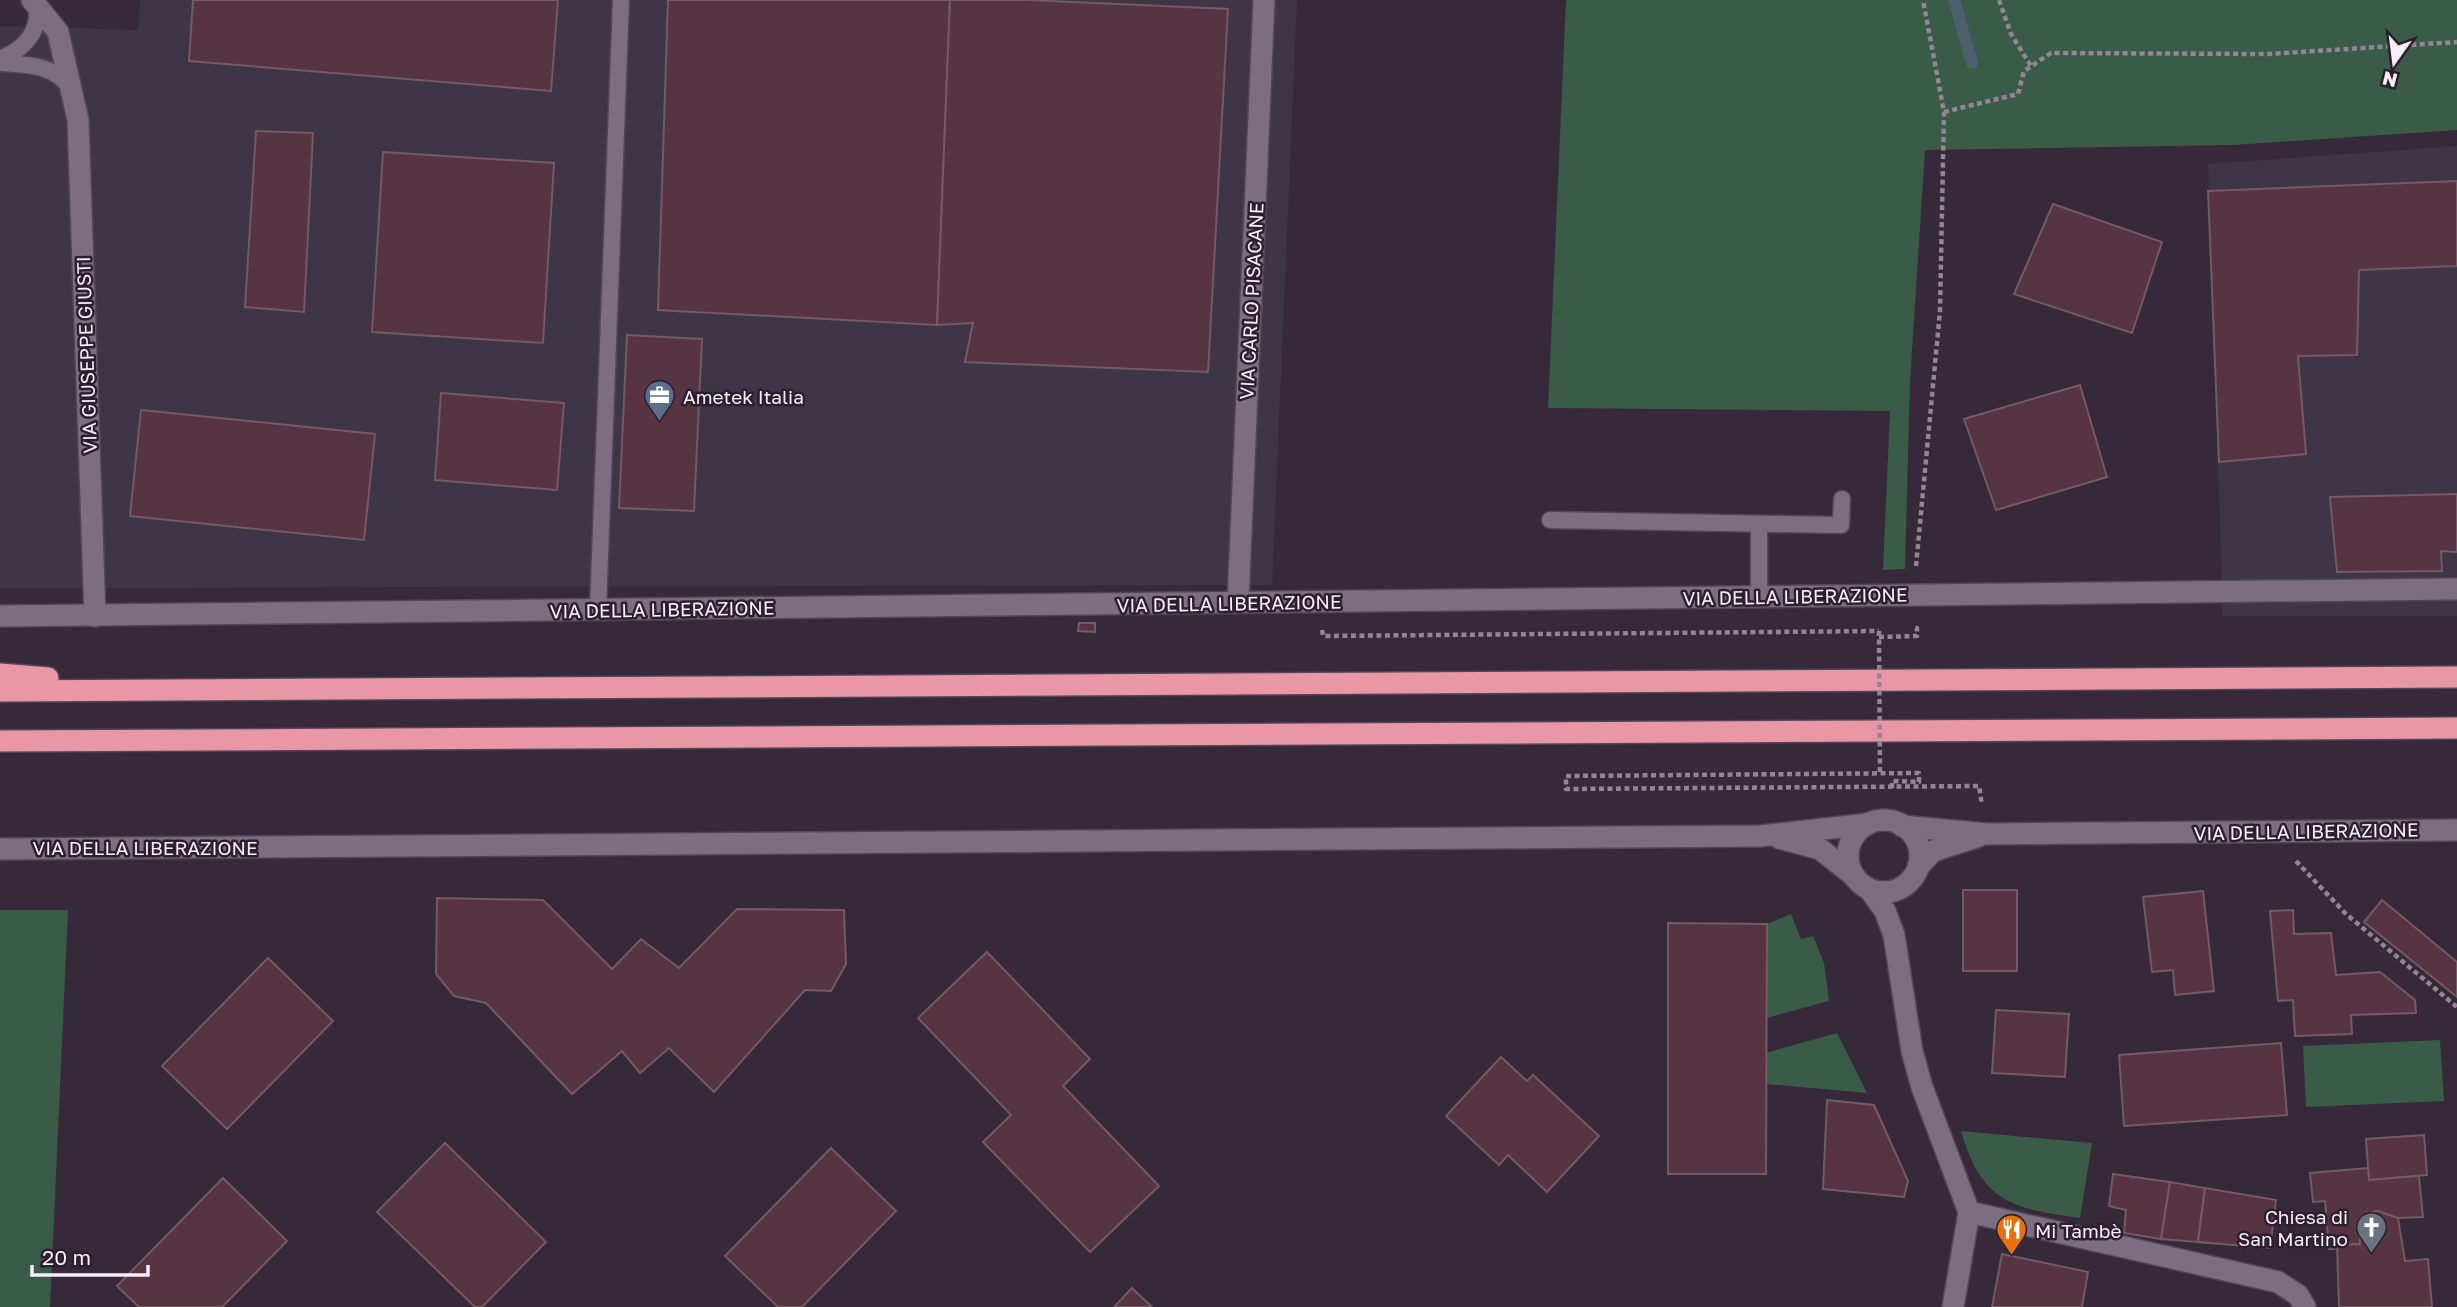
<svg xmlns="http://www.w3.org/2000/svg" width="2457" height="1307" viewBox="0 0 2457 1307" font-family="'Golos Text',sans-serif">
<rect width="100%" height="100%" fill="#36293a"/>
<g fill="#3e3646">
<polygon points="140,0 1297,0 1272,585 0,588 0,26 138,30"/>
<polygon points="2457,146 2457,616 2223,616 2208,164"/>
</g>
<g fill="#3b5b49">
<polygon points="1566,0 2457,0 2457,130 2233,145 1925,150 1910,381 1905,569 1883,570 1890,411 1548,408"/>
<polygon points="0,910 68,910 50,1307 0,1307"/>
<polygon points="1791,914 1801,939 1813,936 1824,963 1829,1001 1766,1018 1767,924"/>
<polygon points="1837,1033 1867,1093 1766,1084 1766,1053"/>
<polygon points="2440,1040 2444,1101 2306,1107 2303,1046"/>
<path d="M1961 1131 2092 1143 2080 1218C2013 1208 1982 1204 1961 1131Z"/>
</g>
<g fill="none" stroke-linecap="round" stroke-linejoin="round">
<polyline stroke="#4b606c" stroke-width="12" points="1954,0 1972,63"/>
</g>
<g fill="#573442" stroke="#735a63" stroke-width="2">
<polygon points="193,0 558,0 551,91 189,61"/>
<polygon points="668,0 950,0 937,325 658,310"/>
<polygon points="950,0 1028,0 1228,9 1208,372 965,362 973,323 937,325"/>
<polygon points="256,131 313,133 304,312 245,307"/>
<polygon points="383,152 554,163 543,343 372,332"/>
<polygon points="2457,181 2457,266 2359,270 2357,355 2298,356 2306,454 2219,462 2208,191"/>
<polygon points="2053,204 2162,242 2132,333 2014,294"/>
<polygon points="627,335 702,339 694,511 619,508"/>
<polygon points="2080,385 2107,477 1996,510 1964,419"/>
<polygon points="441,393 564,403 557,490 435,480"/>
<polygon points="141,410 375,434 364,540 130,516"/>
<polygon points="2457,494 2457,552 2441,551 2442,571 2337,572 2330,497"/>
<polygon points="1079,623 1095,623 1095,632 1078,631"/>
<rect x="1963" y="890" width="54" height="81"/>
<polygon points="2203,891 2214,991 2175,995 2173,970 2152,972 2143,897"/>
<polygon points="437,898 543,900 612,969 641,939 679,968 737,909 844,910 846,964 831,991 805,990 714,1092 669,1048 640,1073 622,1051 572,1094 486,1003 454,996 436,974"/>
<polygon points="2382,900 2457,962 2457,997 2364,922"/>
<polygon points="2293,910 2294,934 2331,933 2336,975 2380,972 2415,1000 2416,1013 2351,1015 2352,1034 2295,1036 2293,1000 2278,1001 2270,911"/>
<polygon points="1668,923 1767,924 1766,1174 1668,1174"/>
<polygon points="987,952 1090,1059 1063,1086 1159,1186 1090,1252 983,1142 1011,1115 918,1018"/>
<polygon points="268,958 333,1021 227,1129 162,1066"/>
<polygon points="1996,1010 2069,1014 2065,1077 1992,1073"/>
<polygon points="2281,1043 2287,1115 2124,1126 2119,1055"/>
<polygon points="1501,1057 1527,1081 1533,1075 1599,1136 1547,1192 1508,1155 1499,1165 1446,1116"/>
<polygon points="1827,1100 1874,1105 1908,1181 1904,1197 1823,1189"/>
<polygon points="2424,1135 2427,1175 2369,1180 2366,1139"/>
<polygon points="445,1143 546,1242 482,1307 475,1307 377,1212"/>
<polygon points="831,1148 896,1211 802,1307 778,1307 725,1256"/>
<polygon points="2368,1168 2369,1180 2419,1176 2423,1217 2398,1218 2378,1211 2366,1214 2360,1221 2360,1244 2337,1245 2337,1249 2329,1249 2325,1201 2313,1202 2310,1173"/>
<polygon points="2113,1174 2170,1182 2161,1239 2124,1233 2126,1210 2109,1206"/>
<polygon points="223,1178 287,1241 222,1307 139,1307 117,1286"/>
<polygon points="2170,1182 2205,1188 2198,1242 2161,1239"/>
<polygon points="2205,1188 2276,1200 2270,1248 2198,1242"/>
<polygon points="2378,1211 2398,1218 2405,1261 2428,1259 2432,1307 2339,1307 2337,1245 2360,1244 2360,1221 2366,1214"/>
<polygon points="2002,1254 2088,1272 2082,1307 1992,1307"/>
<polygon points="1132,1288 1152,1307 1114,1307"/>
</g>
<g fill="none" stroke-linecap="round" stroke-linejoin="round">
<defs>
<g id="lane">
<path d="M0 59C23 50 42 31 36 5"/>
<path d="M0 63C28 65 54 64 71 89"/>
<polyline points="1550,520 1841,525 1842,499"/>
<polyline points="1759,597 1759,524"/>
<polyline points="598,609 621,0"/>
</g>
<g id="street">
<polyline points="32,0 58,32 78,120 95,616"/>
<polyline points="1238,602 1264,0"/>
<polyline points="0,616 2457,589"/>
<circle cx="1884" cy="856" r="36"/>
<polyline points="1902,826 1987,834 2457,830"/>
<polyline points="1779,838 1820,849 1853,875"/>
<polyline points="0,849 1760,836 1868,824"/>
<polyline points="1918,867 1933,851 1979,836"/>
<polyline points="1870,890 1885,911 1894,935 1912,1051 1922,1087 1969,1212 1953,1307"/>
<polyline points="1969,1212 2278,1282 2298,1295 2305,1307"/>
</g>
<g id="highway">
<polyline points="0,674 48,678"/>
<polyline points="0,691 2457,677"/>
<polyline points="0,741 2457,728"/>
</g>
</defs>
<use href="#lane" stroke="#514655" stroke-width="19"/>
<use href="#street" stroke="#514655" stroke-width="24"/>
<use href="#highway" stroke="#514655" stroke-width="24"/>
<g stroke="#908694" stroke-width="4.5" stroke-dasharray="5 3.5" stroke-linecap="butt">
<polyline points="1999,0 2011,34 2031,66"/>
<polyline points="1944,112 2018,94 2024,71 2051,53 2268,54 2457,42"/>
<polyline points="1916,566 1940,311 1944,112 1923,0"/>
<polyline points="1322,630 1323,636 1879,631"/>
<polyline points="1879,637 1917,636 1917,628 1912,628"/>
<polyline points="1892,788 1892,781 1919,782 1919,773 1566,776 1566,789 1979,786 1982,805"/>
<polyline points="2296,861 2346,914 2457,1007"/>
</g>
<use href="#lane" stroke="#7c6d80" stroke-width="16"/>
<use href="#street" stroke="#7c6d80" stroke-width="21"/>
<use href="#highway" stroke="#e996a7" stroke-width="21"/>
<polyline stroke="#908694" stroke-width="4.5" stroke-dasharray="5 3.5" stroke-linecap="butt" points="1879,631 1880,773"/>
</g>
<defs>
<symbol id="office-pin" viewBox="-11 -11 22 30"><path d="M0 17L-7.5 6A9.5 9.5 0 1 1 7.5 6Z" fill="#5c6f8a" stroke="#2c1f2f"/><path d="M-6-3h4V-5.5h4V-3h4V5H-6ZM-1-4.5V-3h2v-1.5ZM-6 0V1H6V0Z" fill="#fff"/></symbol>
<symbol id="church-pin" viewBox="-11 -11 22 30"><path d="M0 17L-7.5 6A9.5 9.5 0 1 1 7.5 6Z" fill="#6b7280" stroke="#2c1f2f"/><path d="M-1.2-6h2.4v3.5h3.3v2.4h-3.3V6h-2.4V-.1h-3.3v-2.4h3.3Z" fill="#fff"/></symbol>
<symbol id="restaurant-pin" viewBox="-11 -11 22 30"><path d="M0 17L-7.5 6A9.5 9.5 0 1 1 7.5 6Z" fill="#e8710a" stroke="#2c1f2f"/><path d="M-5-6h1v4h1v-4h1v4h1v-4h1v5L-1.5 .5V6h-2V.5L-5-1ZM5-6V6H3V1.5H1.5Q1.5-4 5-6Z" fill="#fff"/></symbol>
</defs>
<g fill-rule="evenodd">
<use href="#office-pin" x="642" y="378" width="35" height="47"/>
<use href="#church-pin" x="2354" y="1210" width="35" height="47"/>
<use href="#restaurant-pin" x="1994" y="1212" width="35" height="47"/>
</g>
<g text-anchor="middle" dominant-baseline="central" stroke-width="5" stroke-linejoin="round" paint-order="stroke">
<g font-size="19" fill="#f6eef9" stroke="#2c1f2f">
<text transform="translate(1251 301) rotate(-87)">VIA CARLO PISACANE</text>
<text transform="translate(86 355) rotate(-92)">VIA GIUSEPPE GIUSTI</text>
<text transform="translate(1795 596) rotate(-1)">VIA DELLA LIBERAZIONE</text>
<text transform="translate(1229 603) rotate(-1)">VIA DELLA LIBERAZIONE</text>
<text transform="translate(662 609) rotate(-1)">VIA DELLA LIBERAZIONE</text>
<text transform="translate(2306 831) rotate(-1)">VIA DELLA LIBERAZIONE</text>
<text x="145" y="847">VIA DELLA LIBERAZIONE</text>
</g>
<g font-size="19" fill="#f6eef9" stroke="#2c1f2f" text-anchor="start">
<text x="683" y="396">Ametek Italia</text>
<text x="2348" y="1216" text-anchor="end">Chiesa di<tspan x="2348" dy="22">San Martino</tspan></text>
<text x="2035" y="1230">Mi Tambè</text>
</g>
</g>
<g transform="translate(2394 63) rotate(194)" stroke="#2c1f2f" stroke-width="5" paint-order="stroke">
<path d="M0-5L12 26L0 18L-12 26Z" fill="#f6eef9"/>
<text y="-10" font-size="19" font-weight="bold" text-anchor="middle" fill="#f6eef9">N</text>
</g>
<path d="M32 1265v10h116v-10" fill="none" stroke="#f6eef9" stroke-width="3.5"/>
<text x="42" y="1265" font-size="21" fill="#f6eef9" stroke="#2c1f2f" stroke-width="5" paint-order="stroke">20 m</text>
</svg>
